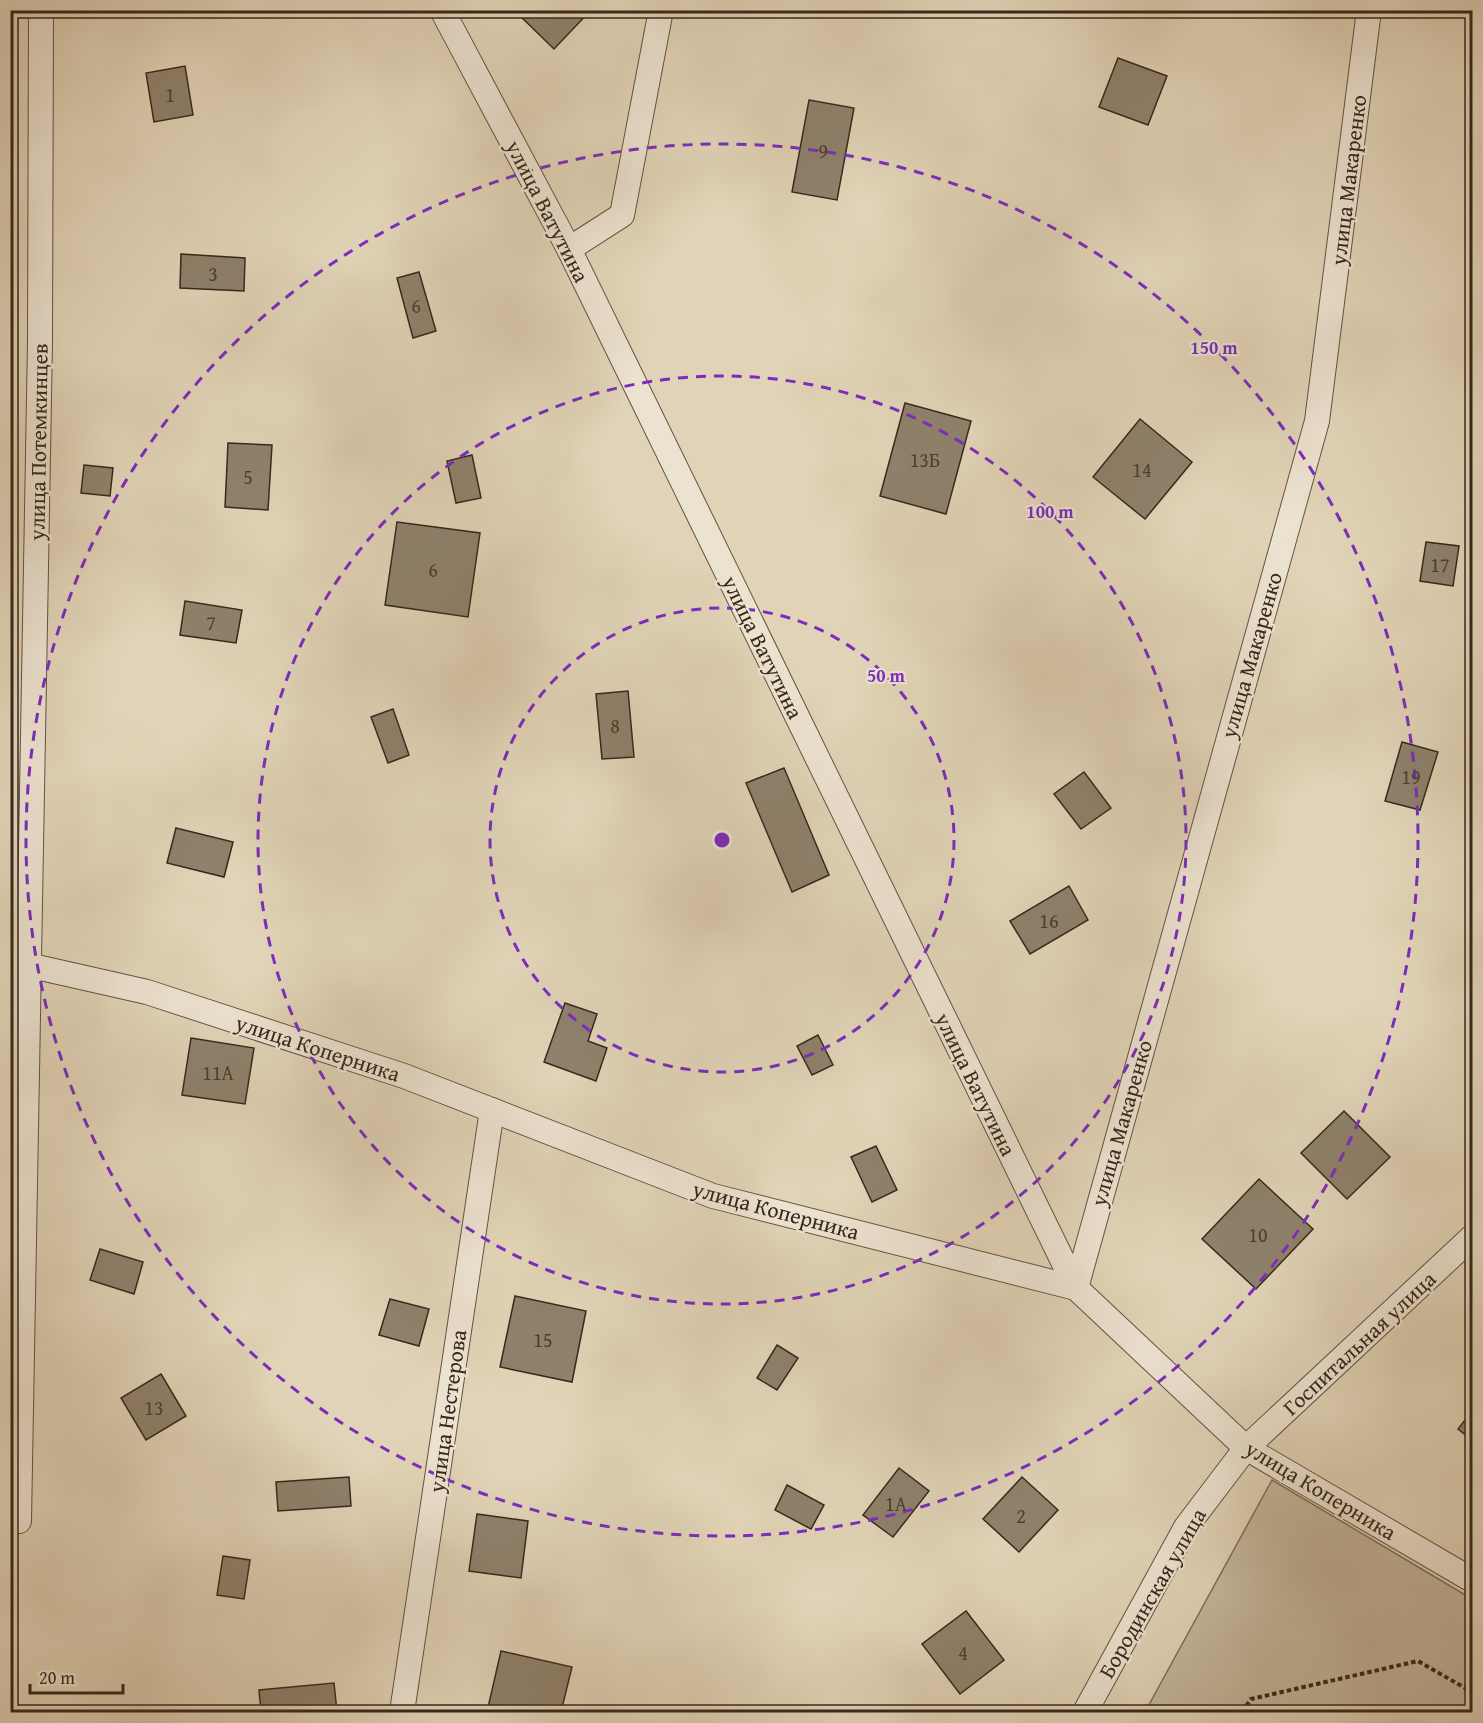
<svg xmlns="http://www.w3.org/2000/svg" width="1483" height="1723" viewBox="0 0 1483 1723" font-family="'Gentium Book Plus',serif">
<rect width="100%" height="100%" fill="#e1d3b7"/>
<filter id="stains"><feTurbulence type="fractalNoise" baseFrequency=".00333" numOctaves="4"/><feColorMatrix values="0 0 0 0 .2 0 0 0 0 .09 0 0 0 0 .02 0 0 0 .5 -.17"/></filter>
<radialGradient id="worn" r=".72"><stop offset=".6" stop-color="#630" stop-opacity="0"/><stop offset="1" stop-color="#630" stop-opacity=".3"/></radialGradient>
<polygon fill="#c4b69c" stroke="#7e6f5c" stroke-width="1.5" points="1272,1480 1472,1599 1472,1712 1145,1712"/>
<g fill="#8f816c" stroke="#37281b" stroke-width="1.5">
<polygon points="514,10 591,10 554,49"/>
<polygon points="1118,58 1167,76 1148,125 1099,107"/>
<polygon points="185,66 193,115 154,122 146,73"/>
<polygon points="809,100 854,108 837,200 792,192"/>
<polygon points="181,254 245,258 244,291 180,288"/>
<polygon points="419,272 436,331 413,338 397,278"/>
<polygon points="905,403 971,421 946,514 880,496"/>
<polygon points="1140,419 1192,462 1145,519 1093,477"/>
<polygon points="228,443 272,445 268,510 225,507"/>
<polygon points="472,455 481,498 456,503 447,461"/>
<polygon points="84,465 113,468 110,496 81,493"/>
<polygon points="397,522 480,533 468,617 385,605"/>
<polygon points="1426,542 1459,546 1453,586 1420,581"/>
<polygon points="185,601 242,610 236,643 180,635"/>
<polygon points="628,691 634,757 602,759 596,694"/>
<polygon points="393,709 409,755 388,763 371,717"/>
<polygon points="1402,742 1438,752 1420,810 1385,801"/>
<polygon points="784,768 829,875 792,892 746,783"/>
<polygon points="1084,772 1111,808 1081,829 1054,794"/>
<polygon points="176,828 233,842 224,877 167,863"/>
<polygon points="1069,886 1088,920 1030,954 1010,921"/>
<polygon points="565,1003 597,1014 588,1041 607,1048 596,1081 544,1062"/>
<polygon points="818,1035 833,1065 812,1075 797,1046"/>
<polygon points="191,1038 254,1048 245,1104 182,1095"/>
<polygon points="1344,1111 1390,1157 1347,1199 1301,1153"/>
<polygon points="876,1146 897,1190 872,1202 851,1157"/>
<polygon points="1259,1179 1313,1229 1256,1289 1202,1239"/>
<polygon points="100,1249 143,1262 134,1294 90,1280"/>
<polygon points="515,1296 586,1311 572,1382 500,1367"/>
<polygon points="390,1299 429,1309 419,1346 379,1335"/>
<polygon points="777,1345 798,1358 777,1390 757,1378"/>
<polygon points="161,1374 186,1416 146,1440 121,1398"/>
<polygon points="1472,1411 1472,1440 1458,1429"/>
<polygon points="899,1468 929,1491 893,1537 863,1515"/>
<polygon points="349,1477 351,1506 278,1511 276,1482"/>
<polygon points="1022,1477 1058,1510 1019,1552 983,1519"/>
<polygon points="787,1485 824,1505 811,1529 775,1510"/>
<polygon points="477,1514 528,1521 521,1578 469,1571"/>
<polygon points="223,1556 250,1560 244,1599 217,1595"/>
<polygon points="966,1611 1004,1660 960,1694 922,1644"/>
<polygon points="501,1651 572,1667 561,1712 487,1712"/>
<polygon points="334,1683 337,1712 261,1712 259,1690"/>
</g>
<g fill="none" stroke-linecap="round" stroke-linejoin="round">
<defs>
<g id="street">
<polyline points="442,10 569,249 1076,1288"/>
<polyline points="569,249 622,215 661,10"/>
<polyline points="10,961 147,992 404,1076 713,1196 1076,1288 1246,1448 1472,1580"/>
<polyline points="1076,1288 1317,421 1369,10"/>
<polyline points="19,1521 40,342 41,10"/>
<polyline points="402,1712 492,1110"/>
<polyline points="1085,1712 1186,1527 1246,1448 1472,1237"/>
</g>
</defs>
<use href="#street" stroke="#625342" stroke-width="26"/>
<polyline stroke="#37281b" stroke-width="4" stroke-dasharray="4.5 3" stroke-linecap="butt" points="1242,1712 1251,1699 1418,1661 1472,1692"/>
<use href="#street" stroke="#ece2d0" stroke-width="24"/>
</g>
<g fill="none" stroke="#7b2cbf" stroke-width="3" stroke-dasharray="10 8">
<circle cx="722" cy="840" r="232"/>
<circle cx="722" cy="840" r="464"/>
<circle cx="722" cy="840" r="696"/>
</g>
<g text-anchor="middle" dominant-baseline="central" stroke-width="4.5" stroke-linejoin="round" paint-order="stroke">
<g font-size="20" fill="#4d3e2f">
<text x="170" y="94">1</text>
<text x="823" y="150">9</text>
<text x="213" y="273">3</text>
<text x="416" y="305">6</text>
<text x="925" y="459">13Б</text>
<text x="1142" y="469">14</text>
<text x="248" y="476">5</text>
<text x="1440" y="564">17</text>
<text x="433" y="569">6</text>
<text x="211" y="622">7</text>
<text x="615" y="725">8</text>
<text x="1411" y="776">19</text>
<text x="1049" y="920">16</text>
<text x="218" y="1072">11А</text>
<text x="1258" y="1234">10</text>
<text x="543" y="1339">15</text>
<text x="154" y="1407">13</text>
<text x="896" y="1503">1А</text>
<text x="1021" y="1515">2</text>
<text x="963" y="1652">4</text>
</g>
<g font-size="22" fill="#37281b" stroke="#ece2d0">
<text transform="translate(1348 180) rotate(-83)">улица Макаренко</text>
<text transform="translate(548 211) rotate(63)">улица Ватутина</text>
<text transform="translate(38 442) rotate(-89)">улица Потемкинцев</text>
<text transform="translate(763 647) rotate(64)">улица Ватутина</text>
<text transform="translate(1251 655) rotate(-74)">улица Макаренко</text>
<text transform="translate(318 1048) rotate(18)">улица Коперника</text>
<text transform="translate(976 1084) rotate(64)">улица Ватутина</text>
<text transform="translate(1121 1123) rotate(-74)">улица Макаренко</text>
<text transform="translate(776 1210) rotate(15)">улица Коперника</text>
<text transform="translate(1359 1343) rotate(-43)">Госпитальная улица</text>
<text transform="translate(447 1411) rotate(-82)">улица Нестерова</text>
<text transform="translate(1321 1490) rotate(31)">улица Коперника</text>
<text transform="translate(1152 1593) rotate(-60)">Бородинская улица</text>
</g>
</g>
<circle cx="722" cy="840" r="9" fill="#7b2cbf" stroke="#ece2d0" stroke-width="3"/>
<g font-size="18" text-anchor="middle" font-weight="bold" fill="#7b2cbf" stroke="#ece2d0" stroke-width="4.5" stroke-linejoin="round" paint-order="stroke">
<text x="1214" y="354">150 m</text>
<text x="1050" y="518">100 m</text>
<text x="886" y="682">50 m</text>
</g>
<rect width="1483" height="1723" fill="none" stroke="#e1d3b7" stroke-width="36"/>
<rect x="12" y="12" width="1459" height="1699" fill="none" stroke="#37281b" stroke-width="3"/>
<rect x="18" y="18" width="1447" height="1687" fill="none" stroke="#37281b" stroke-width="1.5"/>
<path d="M30 1684v9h93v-9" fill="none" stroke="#37281b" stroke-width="3"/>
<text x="39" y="1684" font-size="18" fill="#37281b" stroke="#ece2d0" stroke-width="4.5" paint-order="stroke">20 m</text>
<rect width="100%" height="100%" filter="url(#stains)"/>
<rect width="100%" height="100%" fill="url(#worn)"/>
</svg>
